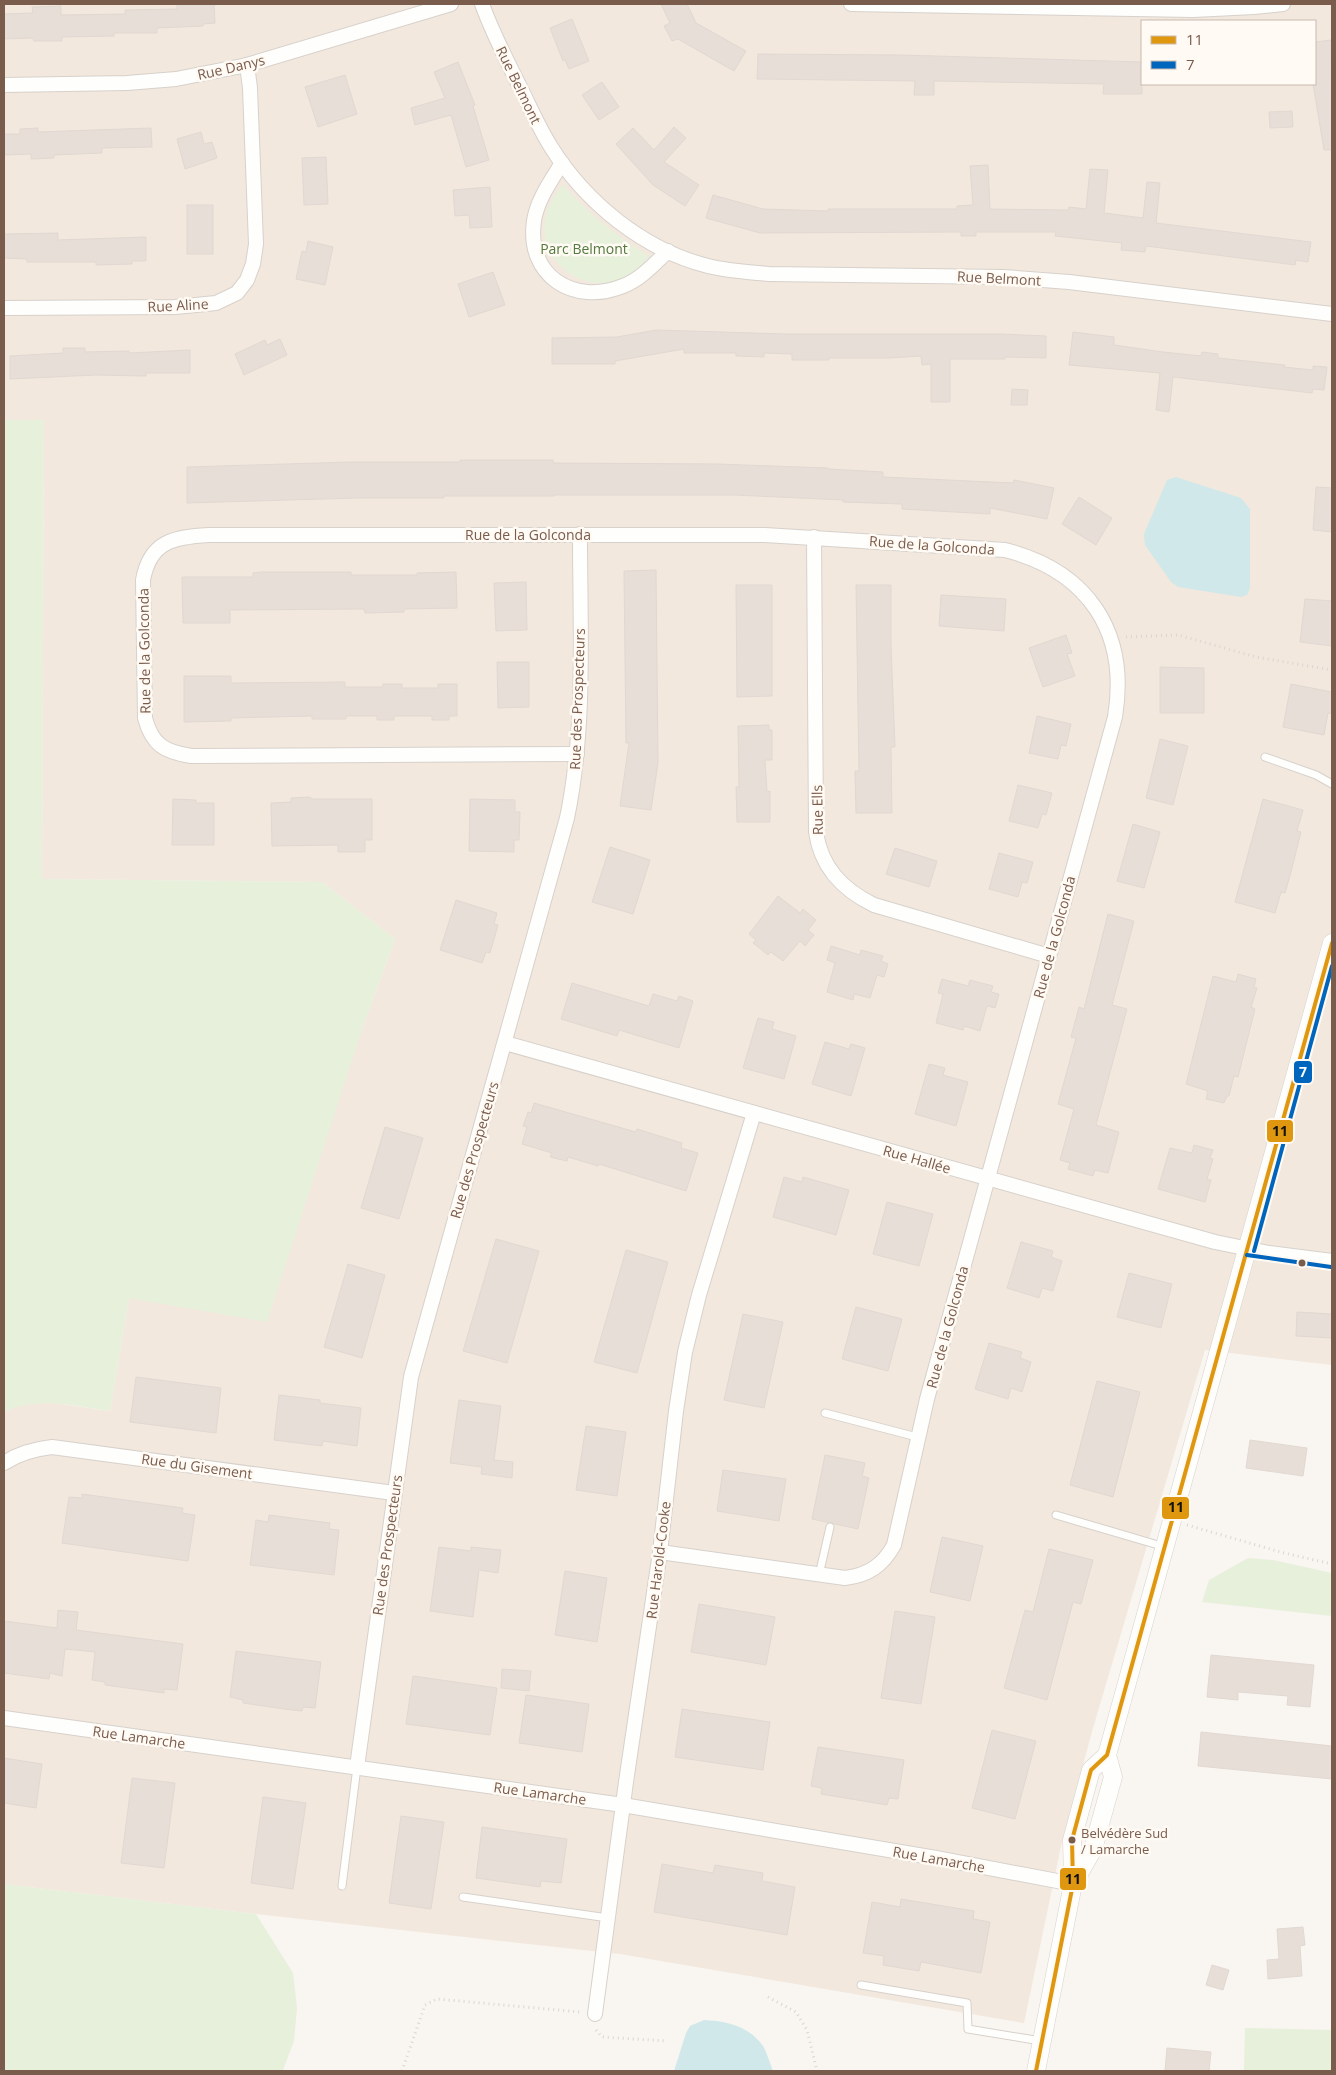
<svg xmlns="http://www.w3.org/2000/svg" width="1336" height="2075" viewBox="0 0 1336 2075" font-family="'Open Sans',sans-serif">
<rect width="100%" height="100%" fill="#f9f5f0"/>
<path fill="#f2e8de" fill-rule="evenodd" d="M4 4H1332V1365L1205 1350 1093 1728 1061 1846 1024 2023 620 1954 256 1914 4 1884V1412L17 1406 47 1402 110 1411 129 1298 362 1029 395 939 322 882 42 879 44 420H4ZM1142 21H1315V84H1142Z"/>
<g fill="#e7f0db">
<path d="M563 185C589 214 616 236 649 256 597 324 505 249 563 185Z"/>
<path d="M4 420H44L42 879 322 882 395 939 362 1029 267 1322 129 1298 110 1411C74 1406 38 1396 4 1412Z"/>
<polygon points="1248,1558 1273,1560 1332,1573 1332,1616 1202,1602 1209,1580"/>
<polygon points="4,1884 256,1914 293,1973 297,2008 294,2041 283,2070 4,2071"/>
<polygon points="1245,2028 1332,2030 1331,2071 1244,2071"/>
</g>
<g fill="#d0e8ea">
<polygon points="1176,477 1241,498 1250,509 1250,588 1247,595 1241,597 1178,587 1171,582 1145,545 1144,534 1167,480"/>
<path d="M704 2020C726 2021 749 2026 763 2046 767 2053 770 2063 773 2071H674L686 2033 690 2026Z"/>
</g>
<g fill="#e6ded7" stroke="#e2d8d2">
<polygon points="177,4 214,4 215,23 203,24 203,26 157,28 157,33 114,33 114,36 62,37 62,41 34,41 33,38 4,39 4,14 33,13 32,7 61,6 61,15 125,14 125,10 177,9"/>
<polygon points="661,4 687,4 696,23 746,51 734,71 678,39 672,41 664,26 670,23"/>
<polygon points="572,19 589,61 569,69 565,60 563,61 550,28"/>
<polygon points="1331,40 1332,150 1324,150 1313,84 1315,42"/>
<polygon points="758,54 901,55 1142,62 1142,94 1103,94 1104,84 934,81 934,95 914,95 915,81 757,79"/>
<polygon points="458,62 475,105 473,106 489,160 466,167 451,115 415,125 411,108 445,98 434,72"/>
<polygon points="345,75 357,114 318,127 305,87"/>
<polygon points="602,82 619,107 599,120 582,95"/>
<polygon points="1292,111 1293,127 1270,128 1269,112"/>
<polygon points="674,127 686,138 664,162 699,185 685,206 653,185 616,144 633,128 654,150"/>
<polygon points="38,128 38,132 151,128 152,147 102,148 102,153 54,155 54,158 31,159 31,154 4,155 4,134 20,134 20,129"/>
<polygon points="201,132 204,144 212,142 217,158 185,169 177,139"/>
<polygon points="326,157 328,204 304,205 302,158"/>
<polygon points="988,165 990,209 1068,210 1069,207 1086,209 1090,169 1108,170 1104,213 1143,218 1147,182 1160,183 1156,223 1311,242 1308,262 1296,260 1295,265 1146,246 1145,252 1121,250 1122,243 1055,236 1056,232 976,232 976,236 961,236 961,232 760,233 706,218 713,195 763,209 828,211 828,209 957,209 957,206 973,205 970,166"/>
<polygon points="490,187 492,227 470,228 469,215 455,216 453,190"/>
<rect x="187" y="205" width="26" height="49"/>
<polygon points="58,233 58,240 146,237 146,261 132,261 132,264 96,265 96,262 27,262 27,259 4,258 4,234"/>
<polygon points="308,241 333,247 325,285 296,279 302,251 306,252"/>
<polygon points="493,272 505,305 469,317 458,284"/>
<polygon points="656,330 786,334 1002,334 1046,336 1046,358 1005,357 1005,359 950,359 950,402 931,402 931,364 922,365 921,356 889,358 829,358 829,360 792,360 792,354 764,353 764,357 736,356 736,353 684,353 684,349 615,361 615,364 552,364 552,338 617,337"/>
<polygon points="1073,332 1114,337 1114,345 1163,352 1201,356 1202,352 1218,354 1218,358 1285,365 1284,367 1313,370 1313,366 1327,367 1324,390 1313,389 1312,393 1173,377 1169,412 1156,410 1160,373 1069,365"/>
<polygon points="280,339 287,355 244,375 235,354 265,340 267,345"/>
<polygon points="63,348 85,348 85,352 129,351 129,353 190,350 190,373 146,373 146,376 96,375 10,379 10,356 63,353"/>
<polygon points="1012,389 1028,390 1027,405 1011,405"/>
<polygon points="460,460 553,460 553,463 717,464 828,468 828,469 883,472 883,477 1013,483 1014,480 1054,488 1047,519 990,508 990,514 902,509 902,504 843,502 843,500 734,495 554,495 554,496 444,496 444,498 358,498 187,503 187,467 351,462 460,462"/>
<polygon points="1316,487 1332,488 1332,532 1313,530"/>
<polygon points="1079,497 1112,518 1096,545 1062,524"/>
<polygon points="656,570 658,763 651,810 620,806 629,743 626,743 624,571"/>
<polygon points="261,572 351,572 351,575 417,575 417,573 456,572 457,608 404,609 404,612 365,613 364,609 230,610 230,623 183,623 182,577 253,577 253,573"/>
<polygon points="526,582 527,630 496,631 494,583"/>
<polygon points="736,585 772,585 772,696 737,697"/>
<polygon points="856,585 891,585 891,646 895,747 891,747 892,813 856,813 855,771 859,771"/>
<polygon points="941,595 1006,599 1004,631 939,626"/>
<polygon points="1305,599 1332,601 1332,646 1300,642"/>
<polygon points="1066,635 1072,653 1067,654 1075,676 1043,687 1029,648"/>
<polygon points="497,662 529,662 529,707 498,708"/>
<polygon points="1160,667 1204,668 1204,713 1160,713"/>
<polygon points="184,676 231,676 231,683 345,682 345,687 383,687 383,684 402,684 402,688 438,688 438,684 457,684 457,716 449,716 449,720 432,720 432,716 394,716 394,720 377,720 377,716 346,716 346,719 312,719 312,716 231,718 231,721 184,722"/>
<polygon points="1291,684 1332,692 1332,714 1328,713 1324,735 1283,727"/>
<polygon points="1037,716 1071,724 1066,746 1061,745 1058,759 1029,753"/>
<polygon points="769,725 769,730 772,730 772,760 765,760 767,792 770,791 770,822 737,822 736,787 739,787 738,726"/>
<polygon points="1160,739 1188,746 1173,805 1146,798"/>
<polygon points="1018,785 1052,793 1046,815 1042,814 1038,828 1009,821"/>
<polygon points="309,797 313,799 372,799 372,840 365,840 365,852 338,852 338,845 272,846 271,803 291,802 291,798"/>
<polygon points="173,799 196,800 196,803 214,803 214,845 172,845"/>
<polygon points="470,799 515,800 515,812 520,812 519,840 514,840 514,852 469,851"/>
<polygon points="1263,799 1303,810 1297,831 1301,832 1291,872 1285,893 1281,892 1275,913 1235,902"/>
<polygon points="1133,824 1160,832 1144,888 1117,881"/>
<polygon points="610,847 650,860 633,914 592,902"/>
<polygon points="895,848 937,861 929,887 886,874"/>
<polygon points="999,853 1033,862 1027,883 1022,882 1018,897 989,889"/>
<polygon points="778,896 800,913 803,909 816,920 808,930 814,935 805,946 800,941 783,961 771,952 768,955 753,943 756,940 749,934"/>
<polygon points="456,900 497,913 494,924 498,925 490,953 486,952 482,963 440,950"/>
<polygon points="1108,914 1134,921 1112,1005 1127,1009 1096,1125 1119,1132 1108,1173 1095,1170 1093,1176 1068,1169 1070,1163 1060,1160 1074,1109 1058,1104 1076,1038 1071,1037 1079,1007 1084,1009"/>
<polygon points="831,946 860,955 861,950 883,956 881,961 888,964 884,977 877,975 870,998 854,994 853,1000 827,992 835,963 827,960"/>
<polygon points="1238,974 1256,979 1254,987 1257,988 1251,1007 1255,1009 1238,1077 1234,1076 1229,1096 1227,1096 1224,1103 1206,1099 1208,1091 1186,1084 1213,976 1236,982"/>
<polygon points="942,979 968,986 970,980 993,986 991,992 999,994 995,1008 987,1006 980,1031 964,1026 963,1030 936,1023 943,994 938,993"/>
<polygon points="572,983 649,1006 653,994 677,1001 679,996 693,1001 679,1048 619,1030 617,1036 561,1019"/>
<polygon points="758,1018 774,1022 772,1029 796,1036 784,1079 743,1068"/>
<polygon points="825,1042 849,1049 851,1044 865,1048 851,1096 812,1084"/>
<polygon points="929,1064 945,1068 943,1075 968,1082 956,1126 915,1114"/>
<polygon points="534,1103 636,1132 637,1129 682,1143 681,1148 698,1153 686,1191 599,1164 598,1166 568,1157 567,1161 550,1157 552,1153 522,1144 527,1127 523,1126 528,1112 531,1113"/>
<polygon points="385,1127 423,1138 399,1219 361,1208"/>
<polygon points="1194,1145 1213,1150 1210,1158 1213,1159 1207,1179 1211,1180 1205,1202 1158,1189 1170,1148 1192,1153"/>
<polygon points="784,1177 802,1182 803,1177 849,1190 836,1235 773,1217"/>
<polygon points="887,1202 933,1214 919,1266 873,1254"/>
<polygon points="496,1239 539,1251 507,1363 463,1351"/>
<polygon points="1021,1242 1053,1251 1051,1257 1062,1261 1053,1291 1042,1288 1039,1298 1007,1288"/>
<polygon points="626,1250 668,1262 637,1373 594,1362"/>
<polygon points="348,1264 385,1275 362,1358 324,1347"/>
<polygon points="1129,1273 1172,1284 1161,1328 1117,1317"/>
<polygon points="856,1307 902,1319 888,1371 842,1359"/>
<polygon points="1297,1312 1332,1314 1332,1338 1296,1336"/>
<polygon points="743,1314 783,1322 764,1408 724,1400"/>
<polygon points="989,1343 1022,1352 1020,1358 1031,1362 1022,1392 1011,1388 1008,1399 975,1389"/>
<polygon points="136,1377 221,1388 216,1433 130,1422"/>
<polygon points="1097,1381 1140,1392 1113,1497 1070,1485"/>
<polygon points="279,1395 320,1400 320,1403 361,1408 357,1446 323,1441 322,1446 274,1440"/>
<polygon points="459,1400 501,1406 494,1460 513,1462 512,1478 481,1474 482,1467 450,1463"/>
<polygon points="586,1426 626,1432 617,1496 576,1490"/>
<polygon points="1250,1440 1307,1448 1303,1476 1246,1468"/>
<polygon points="825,1455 865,1463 862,1476 869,1478 858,1529 812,1519"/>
<polygon points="723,1470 786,1479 779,1521 717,1511"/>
<polygon points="82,1494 183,1508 182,1513 195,1515 188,1561 62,1543 69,1497 82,1498"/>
<polygon points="269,1515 330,1523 329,1529 339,1530 334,1575 250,1565 256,1520 268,1522"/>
<polygon points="942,1537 983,1546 970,1601 930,1592"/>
<polygon points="439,1547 471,1551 471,1547 501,1550 498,1573 479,1570 473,1617 430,1611"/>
<polygon points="1049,1549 1093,1560 1081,1604 1073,1602 1047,1700 1004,1688 1025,1610 1033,1612"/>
<polygon points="565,1571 607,1578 597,1642 555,1635"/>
<polygon points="699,1604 775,1617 766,1665 691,1652"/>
<polygon points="58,1610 78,1612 76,1630 183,1644 177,1690 164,1689 164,1693 105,1685 105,1682 92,1680 95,1652 65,1649 62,1676 50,1673 49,1679 4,1673 4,1621 57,1628"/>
<polygon points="895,1611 935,1617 921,1704 881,1698"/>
<polygon points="236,1651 321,1662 315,1708 303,1707 302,1711 284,1709 243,1703 243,1700 230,1697"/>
<polygon points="1211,1655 1314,1665 1310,1707 1287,1705 1288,1696 1238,1692 1238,1700 1207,1697"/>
<polygon points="502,1669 531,1671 529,1691 501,1688"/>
<polygon points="413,1676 497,1688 490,1735 406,1724"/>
<polygon points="526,1695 589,1704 582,1752 519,1743"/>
<polygon points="682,1709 770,1722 763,1770 675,1757"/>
<polygon points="992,1730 1036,1741 1015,1819 972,1808"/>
<polygon points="1201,1732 1332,1746 1332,1779 1198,1766"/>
<polygon points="818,1747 904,1760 898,1799 889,1798 887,1805 821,1794 822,1788 811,1786"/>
<polygon points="4,1758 42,1764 36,1808 4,1803"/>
<polygon points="132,1778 175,1783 164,1868 121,1863"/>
<polygon points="263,1797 306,1803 293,1889 251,1883"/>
<polygon points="401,1816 444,1822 431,1909 389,1903"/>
<polygon points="482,1827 567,1839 561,1883 541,1881 540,1887 476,1878"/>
<polygon points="662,1864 713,1873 715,1865 763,1873 762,1881 795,1887 787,1935 654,1912"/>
<polygon points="901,1899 974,1911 973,1919 990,1922 981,1973 921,1962 919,1971 883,1965 884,1956 863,1953 872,1902 900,1907"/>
<polygon points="1303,1927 1305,1945 1300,1946 1302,1976 1268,1979 1267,1960 1279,1959 1277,1929"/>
<polygon points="1212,1965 1229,1970 1223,1990 1206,1985"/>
<polygon points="1167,2048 1211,2052 1209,2071 1165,2071"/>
</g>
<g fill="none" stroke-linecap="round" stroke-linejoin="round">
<defs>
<g id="service">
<polyline points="1265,757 1316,775 1332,784"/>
<polyline points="825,1413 917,1437"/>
<polyline points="1056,1515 1165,1547"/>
<polyline points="819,1575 830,1527"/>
<polyline points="342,1886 357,1767"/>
<polyline points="463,1897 608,1918"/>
<polyline points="861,1985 967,2003 968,2029 1041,2041"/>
</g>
<g id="minor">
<path d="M482 4C492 32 506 59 520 87 530 107 539 128 551 147 586 203 644 250 708 266 728 271 748 272 769 274L1003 277 1069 282 1332 314"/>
<polyline points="851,4 1193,10 1254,7 1283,4"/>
<polyline points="4,85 127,83 176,79 247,65 451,4"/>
<path d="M562 163C551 181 537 200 534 221 526 276 574 306 623 286 641 279 654 264 668 251"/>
<polyline points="4,308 175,307 216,303 237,293 247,280 253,264 256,244 250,88 247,65"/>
<path d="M814 537 816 832C821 868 843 890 874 905L1049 956"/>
<path d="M577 754 191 756C165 752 152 745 145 718L143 580C150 541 174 537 209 535H765L1005 550C1088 571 1129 632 1115 717L927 1399 894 1545C883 1565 869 1575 845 1578L660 1552"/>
<polyline points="505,1043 1215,1242 1269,1253 1332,1261"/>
<path d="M4 1463C19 1453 34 1449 52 1447L394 1493"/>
<polyline points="4,1718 623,1805 936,1858 1073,1884"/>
<path d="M357 1767 411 1377 567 818C586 727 580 627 580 534"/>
<polyline points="595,2014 626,1782 660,1552 676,1411 685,1352 699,1295 754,1113"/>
</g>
<g id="tertiary">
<polyline points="1073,1884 1093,1849 1113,1777 1107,1755 1332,943"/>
<polyline points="1036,2071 1073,1884 1072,1840 1091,1770 1107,1755"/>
</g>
</defs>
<use href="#service" stroke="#d7d1cb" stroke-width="9"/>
<use href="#minor" stroke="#d7d1cb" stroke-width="16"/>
<use href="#tertiary" stroke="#d7d1cb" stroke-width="19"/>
<g stroke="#dcd5d0" stroke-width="3" stroke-dasharray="1 4" stroke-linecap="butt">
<polyline points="1126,637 1178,635 1256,657 1332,670"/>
<polyline points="1187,1525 1284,1553 1332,1564"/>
<polyline points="768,1997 796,2012 807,2030 817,2071"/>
<polyline points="596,2030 602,2037 667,2041"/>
<polyline points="402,2071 425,2005 437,1999 580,2012"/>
</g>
<use href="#service" stroke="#fefefd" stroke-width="7"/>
<use href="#minor" stroke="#fefefd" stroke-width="14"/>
<use href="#tertiary" stroke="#fefefd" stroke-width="18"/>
<defs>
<polyline id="bus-1" points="1036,2071 1073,1884 1072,1840 1091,1770 1107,1755 1332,943"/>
<g id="bus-2">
<polyline points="1254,1251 1332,966"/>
<polyline points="1247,1255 1331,1267"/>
</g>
</defs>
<use href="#bus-1" stroke="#fffaf3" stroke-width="8"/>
<use href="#bus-2" stroke="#fffaf3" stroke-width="8"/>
<use href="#bus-1" stroke="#de970f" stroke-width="4"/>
<use href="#bus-2" stroke="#0065bd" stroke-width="4"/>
</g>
<g fill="#7a5c4d" stroke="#fffaf3" stroke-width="2">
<circle cx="1302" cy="1263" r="4.5"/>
<circle cx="1072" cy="1840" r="4.5"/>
</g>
<g text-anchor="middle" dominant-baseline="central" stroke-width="5" stroke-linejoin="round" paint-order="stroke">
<g font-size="13" fill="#7a5c4d" stroke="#fffaf3" text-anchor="start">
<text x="1081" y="1833">Belvédère Sud<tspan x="1081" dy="16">/ Lamarche</tspan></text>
</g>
<g font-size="14" fill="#7a5c4d" stroke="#fffaf3">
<text transform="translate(231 67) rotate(-13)">Rue Danys</text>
<text transform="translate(519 85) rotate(64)">Rue Belmont</text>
<text transform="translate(999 278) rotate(3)">Rue Belmont</text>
<text transform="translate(178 305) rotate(-3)">Rue Aline</text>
<text x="528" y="534">Rue de la Golconda</text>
<text transform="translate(932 545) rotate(4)">Rue de la Golconda</text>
<text transform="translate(144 651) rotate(-91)">Rue de la Golconda</text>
<text transform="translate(577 699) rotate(-88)">Rue des Prospecteurs</text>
<text transform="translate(817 810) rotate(-91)">Rue Ells</text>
<text transform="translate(1054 937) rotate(-75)">Rue de la Golconda</text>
<text transform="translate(474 1150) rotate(-74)">Rue des Prospecteurs</text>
<text transform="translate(917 1159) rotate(16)">Rue Hallée</text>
<text transform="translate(947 1327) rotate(-75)">Rue de la Golconda</text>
<text transform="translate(197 1466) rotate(8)">Rue du Gisement</text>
<text transform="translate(387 1545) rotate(-82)">Rue des Prospecteurs</text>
<text transform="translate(658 1560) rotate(-83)">Rue Harold-Cooke</text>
<text transform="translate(139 1737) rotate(8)">Rue Lamarche</text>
<text transform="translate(540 1793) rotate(8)">Rue Lamarche</text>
<text transform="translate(939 1859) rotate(10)">Rue Lamarche</text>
</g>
<g font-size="14" fill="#537a41" stroke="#fffaf3">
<text x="584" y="248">Parc Belmont</text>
</g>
</g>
<g stroke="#fffaf3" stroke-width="2">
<rect x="1293" y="1060" width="20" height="24" rx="5" fill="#0065bd"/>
<rect x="1266" y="1119" width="28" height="24" rx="5" fill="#de970f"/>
<rect x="1161" y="1496" width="29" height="24" rx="5" fill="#de970f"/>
<rect x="1059" y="1867" width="28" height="24" rx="5" fill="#de970f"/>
</g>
<g font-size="14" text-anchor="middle" font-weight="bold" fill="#fff">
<text x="1303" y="1077">7</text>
</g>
<g font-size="14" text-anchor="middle" font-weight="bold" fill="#111">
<text x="1280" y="1136">11</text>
<text x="1176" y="1512">11</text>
<text x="1073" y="1884">11</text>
</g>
<rect width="1336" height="2075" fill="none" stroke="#7a5c4d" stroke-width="10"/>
<rect x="1141" y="20" width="175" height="65" fill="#fffaf3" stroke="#cabbb1"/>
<rect x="1151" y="36" width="25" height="8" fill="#de970f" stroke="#cabbb1"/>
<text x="1186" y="45" font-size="15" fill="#7a5c4d">11</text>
<rect x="1151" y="61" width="25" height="8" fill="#0065bd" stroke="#cabbb1"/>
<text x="1186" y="70" font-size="15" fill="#7a5c4d">7</text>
</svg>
